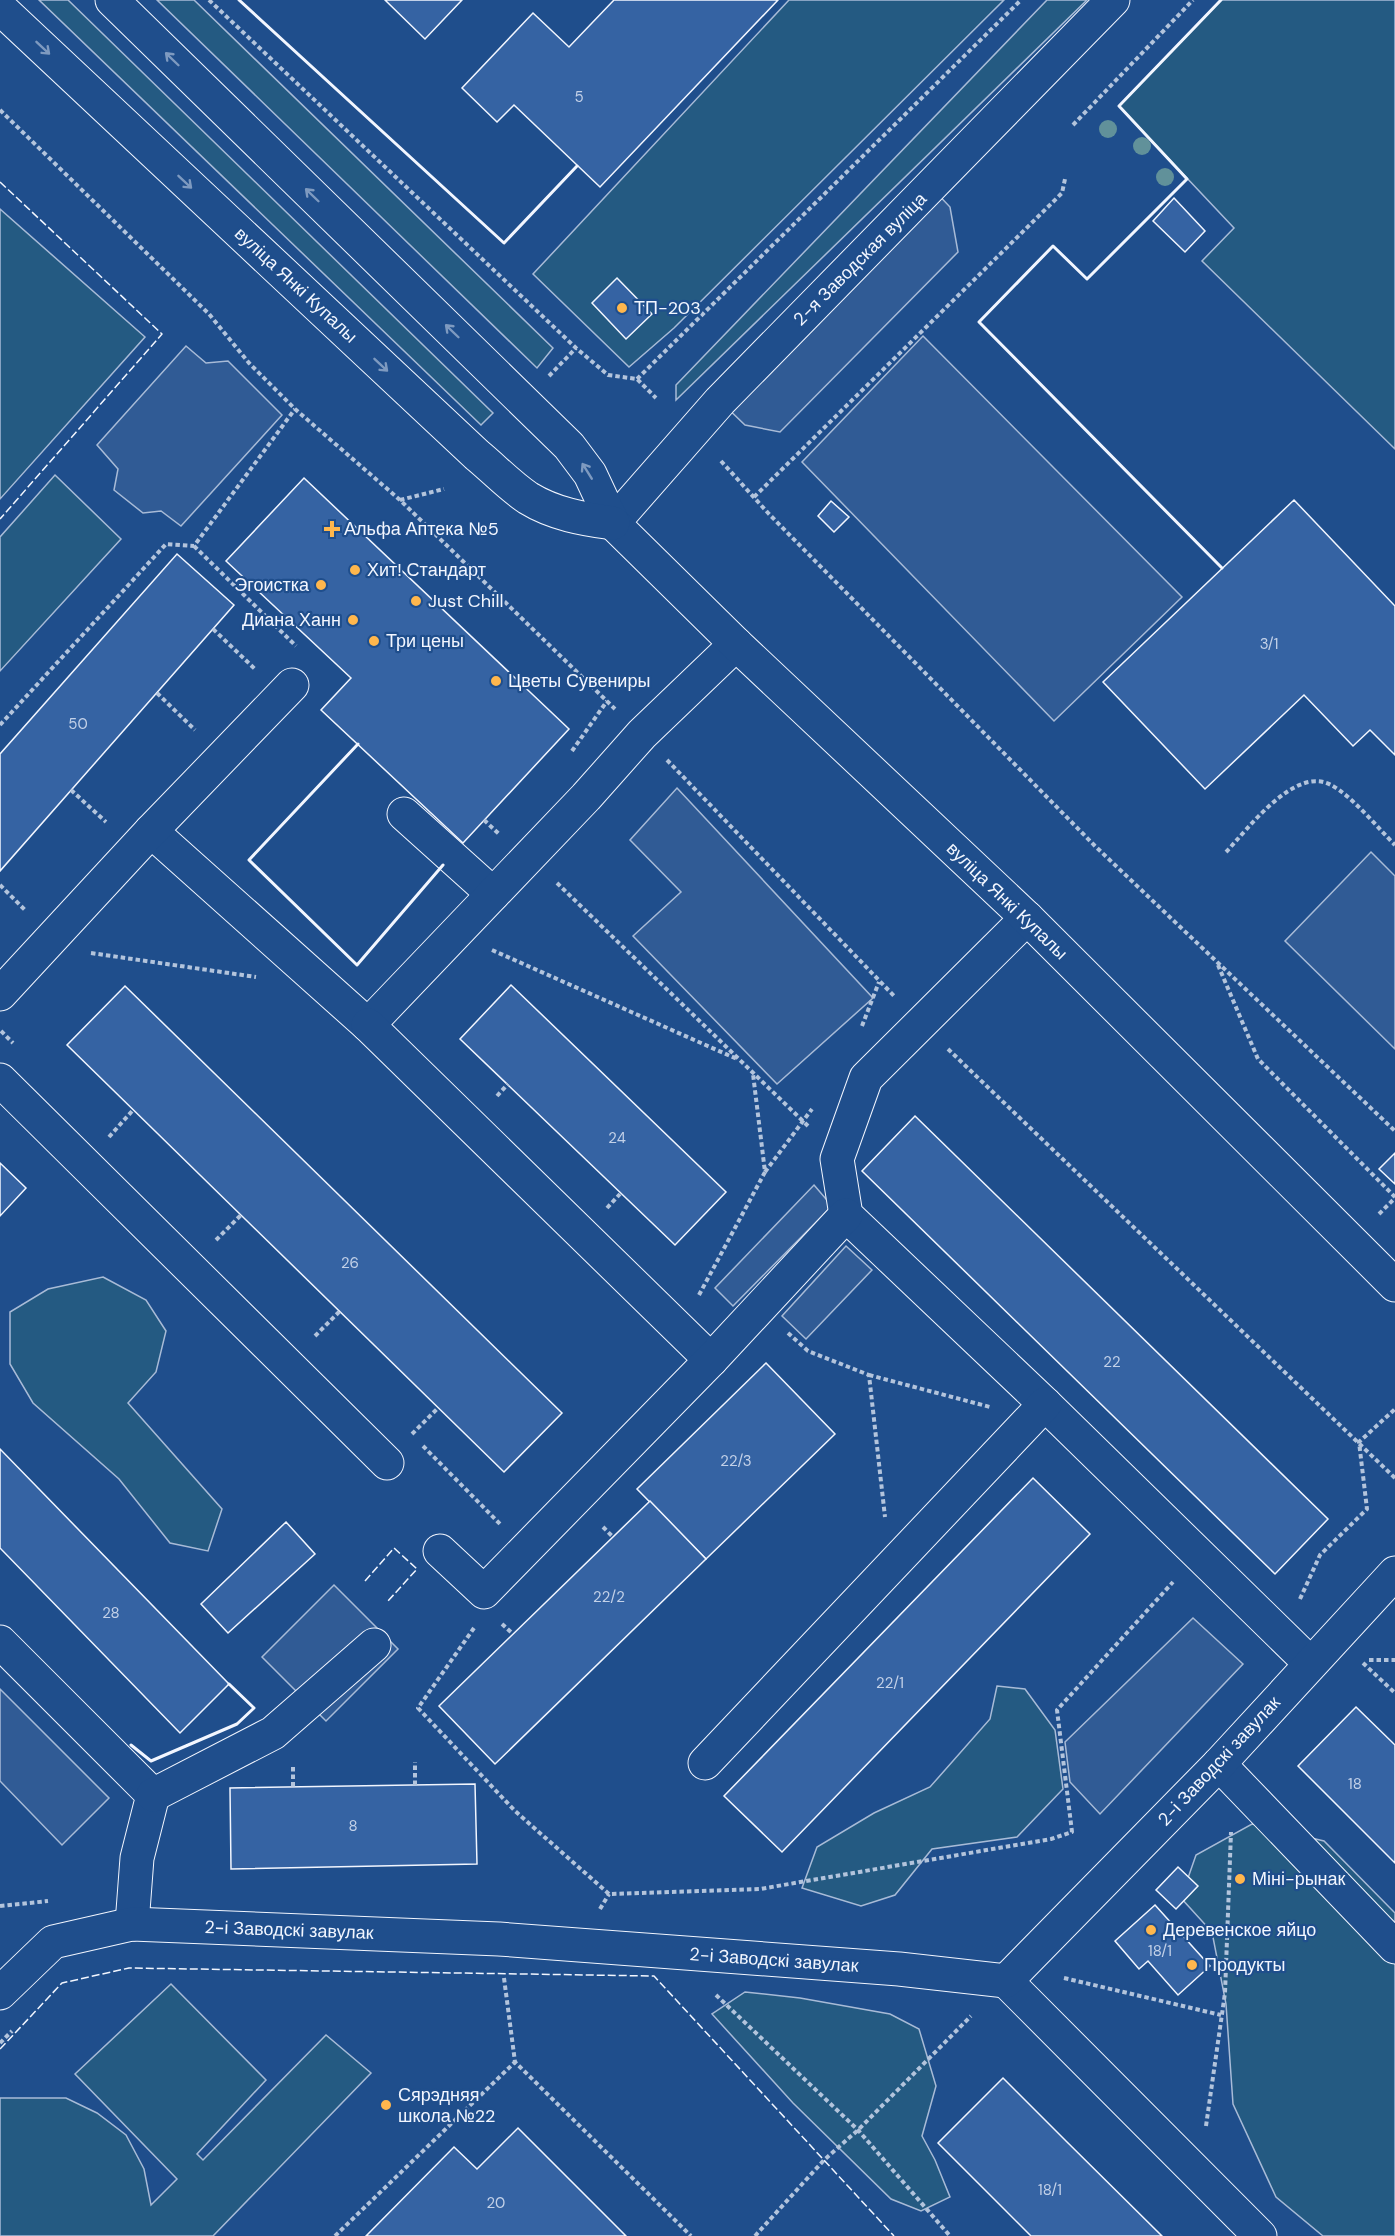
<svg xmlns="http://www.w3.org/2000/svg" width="1395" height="2236" viewBox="0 0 1395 2236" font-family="'DM Sans',sans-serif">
<rect width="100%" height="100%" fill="#1f4e8c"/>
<g fill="#245a82" stroke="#a8bbd7" stroke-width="1.5">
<polygon points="39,0 68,0 493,413 481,425"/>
<polygon points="157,0 194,0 553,348 537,368"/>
<polygon points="789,0 1004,0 674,328 629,367 533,274"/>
<polygon points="1047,0 1087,0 676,400 676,385"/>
<polygon points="1221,0 1395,0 1395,449 1202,261 1234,228 1119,106"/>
<polygon points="0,209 145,337 0,499"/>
<polygon points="55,475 121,539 0,671 0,537"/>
<polygon points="103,1277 146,1300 166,1331 156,1372 128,1403 222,1509 208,1551 170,1543 119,1479 33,1403 10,1364 10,1312 48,1289"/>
<polygon points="997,1686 1025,1689 1055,1730 1063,1789 1017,1837 932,1849 895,1895 861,1906 802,1888 817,1847 874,1813 930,1787 990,1719"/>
<polygon points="1252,1824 1324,1841 1395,1913 1395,2236 1323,2236 1276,2197 1233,2104 1226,2004 1212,1932 1181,1898 1196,1855"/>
<polygon points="171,1984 266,2080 197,2154 203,2160 326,2035 371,2073 213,2236 0,2236 0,2098 66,2098 97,2113 126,2135 144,2169 151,2205 177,2179 75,2074"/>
<polygon points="745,1992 800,1998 890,2014 919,2029 936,2086 922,2136 935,2160 950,2197 921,2211 891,2199 793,2103 712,2014"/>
</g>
<g fill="#305b95" stroke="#a8bbd7" stroke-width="1.5">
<polygon points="931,187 950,207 958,252 780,432 745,425 720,401"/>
<polygon points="923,336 1182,597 1054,721 802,462"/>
<polygon points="186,346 206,363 228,361 282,415 181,526 161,511 143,513 114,490 118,469 97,445"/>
<polygon points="677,788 873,998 777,1084 633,936 681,892 630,840"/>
<polygon points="1371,852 1395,876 1395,1049 1285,941"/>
<polygon points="814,1185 832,1206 733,1306 715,1288"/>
<polygon points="846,1246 872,1270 806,1339 782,1316"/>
<polygon points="334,1585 398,1649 326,1721 262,1657"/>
<polygon points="1193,1618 1243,1664 1100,1814 1070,1782 1065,1742"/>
<polygon points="0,1689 109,1798 62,1845 0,1781"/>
</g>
<g fill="#3563a3" stroke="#f2f6ff" stroke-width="1.5">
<polygon points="385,0 462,0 425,39"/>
<polygon points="614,0 778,0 600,187 514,105 497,122 462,88 533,13 569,47"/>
<polygon points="1174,198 1205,231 1185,252 1153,221"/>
<polygon points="617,278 652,314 626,339 592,303"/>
<polygon points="304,478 569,729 463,843 321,710 351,678 226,561"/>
<polygon points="1294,500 1395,606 1395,755 1370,730 1353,746 1304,695 1205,789 1103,682"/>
<polygon points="831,501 849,517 834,532 818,516"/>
<polygon points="177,554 234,605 0,871 0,754"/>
<polygon points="511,985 726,1192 675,1245 460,1039"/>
<polygon points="125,986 562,1413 504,1472 67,1045"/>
<polygon points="915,1116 1328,1519 1275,1574 862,1171"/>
<polygon points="1395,1153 1395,1184 1379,1169"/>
<polygon points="0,1163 26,1188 0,1216"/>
<polygon points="766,1363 835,1434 706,1559 637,1489"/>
<polygon points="0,1449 229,1684 180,1733 0,1548"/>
<polygon points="1033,1478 1090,1534 782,1852 724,1796"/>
<polygon points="650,1501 706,1559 495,1764 439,1706"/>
<polygon points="286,1522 315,1554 228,1633 201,1604"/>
<polygon points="1356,1707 1395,1745 1395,1863 1298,1766"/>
<polygon points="475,1784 477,1864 231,1869 230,1788"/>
<polygon points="1178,1867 1198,1886 1176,1909 1156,1890"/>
<polygon points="1155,1905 1210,1966 1178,1995 1148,1961 1139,1969 1115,1941"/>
<polygon points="1003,2078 1066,2141 1162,2236 1031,2236 938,2143"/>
<polygon points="518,2128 626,2236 366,2236 454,2147 477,2169"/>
</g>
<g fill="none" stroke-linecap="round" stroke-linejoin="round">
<defs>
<g id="minor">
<polyline points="613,523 720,401 1113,0"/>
<polyline points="404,814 493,894"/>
<polyline points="151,831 368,1025 586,797 642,734 736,644"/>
<polyline points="1027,918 866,1078 837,1159 846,1215 1045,1404 1310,1663"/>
<polyline points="0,994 151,831 292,685"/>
<polyline points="368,1025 711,1360"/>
<polyline points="0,1080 387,1463"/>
<polyline points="440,1551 484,1592 711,1360 846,1215"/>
<polyline points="0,1642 153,1795 137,1858 132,1924"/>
<polyline points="705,1763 1045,1404"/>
<polyline points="1219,1764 1395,1947"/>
<polyline points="153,1795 273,1733 374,1645"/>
<polyline points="1006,1981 1260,2236"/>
<polyline points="0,1993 53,1942 132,1924 499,1939 899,1969 1006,1981 1219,1764 1395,1573"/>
</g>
<g id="major">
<polyline points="112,0 569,446 590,474 613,523 736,644 1027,918 1395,1285"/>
<path d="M0 8 477 455C494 469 510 486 528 498 554 514 583 519 613 523"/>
</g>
</defs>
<use href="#minor" stroke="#f2f6ff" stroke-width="35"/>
<use href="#major" stroke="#f2f6ff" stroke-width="35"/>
<g stroke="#b3c4dc" stroke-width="4" stroke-dasharray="4.5 3" stroke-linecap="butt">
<polyline points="209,0 576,348 608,375 637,379 656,398"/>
<polyline points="0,110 209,314 249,363 295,409 400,500 615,709"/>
<polyline points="1073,125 1193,0"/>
<polyline points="549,376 576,348"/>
<polyline points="637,379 1021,0"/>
<polyline points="721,461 769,514 1095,846 1395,1131"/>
<polyline points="754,497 1062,193 1065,179"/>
<polyline points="400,500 444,489"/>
<polyline points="194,546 296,646"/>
<polyline points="213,629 256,670"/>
<polyline points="157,693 195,730"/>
<polyline points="0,725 166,544 194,546 295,409"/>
<polyline points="572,751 607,701"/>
<polyline points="667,760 895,997"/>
<polyline points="71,790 106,822"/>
<polyline points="484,820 499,834"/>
<path d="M1226 852C1248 829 1295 765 1331 785 1352 796 1378 828 1395 845"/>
<polyline points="557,883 808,1126"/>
<polyline points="0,885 25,910"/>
<polyline points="492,950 737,1059"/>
<polyline points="91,953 256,977"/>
<polyline points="1218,965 1258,1059 1395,1197"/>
<polyline points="862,1026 879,982"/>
<polyline points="1,1031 13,1043"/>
<polyline points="948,1049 1395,1478"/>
<polyline points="497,1096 508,1084"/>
<polyline points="109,1137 133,1110"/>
<polyline points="765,1172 812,1109"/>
<polyline points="607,1208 620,1194"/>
<polyline points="1379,1214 1395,1198"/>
<polyline points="216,1240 241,1215"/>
<polyline points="699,1295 765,1172 753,1074"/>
<polyline points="788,1333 808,1351 869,1375 885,1517"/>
<polyline points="315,1336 340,1311"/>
<polyline points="869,1375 990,1407"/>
<polyline points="412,1434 438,1408"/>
<polyline points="423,1446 500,1524"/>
<polyline points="603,1527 613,1537"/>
<polyline points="1300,1599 1320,1555 1367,1509 1359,1442 1395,1409"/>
<polyline points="502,1624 513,1634"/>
<polyline points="474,1628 418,1708 515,1811 609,1894 760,1889 1051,1839 1072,1832 1057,1710 1173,1582"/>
<polyline points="1369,1660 1395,1660"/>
<polyline points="1363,1663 1395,1693"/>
<polyline points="293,1767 293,1787"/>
<polyline points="415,1785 415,1762"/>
<polyline points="0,1906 48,1901"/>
<polyline points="600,1909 609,1894"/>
<polyline points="504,1978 515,2062 691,2236"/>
<polyline points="1064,1978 1221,2015"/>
<polyline points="716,1995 858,2130 950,2236"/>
<polyline points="0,2043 12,2031"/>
<polyline points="1206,2126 1225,1993 1231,1832"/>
<polyline points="335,2236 515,2062"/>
<polyline points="755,2236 824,2160 858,2130 971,2016"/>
</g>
<use href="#minor" stroke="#1f4e8c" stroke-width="33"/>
<use href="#major" stroke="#1f4e8c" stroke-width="33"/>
<g stroke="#f2f6ff" stroke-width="1.5" stroke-dasharray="8 3" stroke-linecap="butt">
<polyline points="0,182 162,334 0,519"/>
<polyline points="365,1581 394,1548 417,1569 388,1601"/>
<polyline points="0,2049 62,1983 129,1968 654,1976 894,2236"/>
</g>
<g stroke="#f2f6ff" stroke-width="3">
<polyline points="239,0 504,243 577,166"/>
<polyline points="1221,0 1119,106 1187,179 1087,279 1053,246 979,322 1222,568"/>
<polyline points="358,744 249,860 357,965 443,865"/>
<polyline points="131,1745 151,1761 237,1724 254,1708 229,1684"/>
</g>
</g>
<g fill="#61919a">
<circle cx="1108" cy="129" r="9"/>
<circle cx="1142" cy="146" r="9"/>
<circle cx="1165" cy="177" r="9"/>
</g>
<defs><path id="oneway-shaft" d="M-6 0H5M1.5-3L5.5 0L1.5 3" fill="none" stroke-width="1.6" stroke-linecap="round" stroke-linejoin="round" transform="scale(1.5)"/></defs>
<g stroke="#7e9ac0">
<use href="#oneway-shaft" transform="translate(43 48) rotate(43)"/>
<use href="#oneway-shaft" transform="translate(172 59) rotate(-136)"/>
<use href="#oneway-shaft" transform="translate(185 182) rotate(43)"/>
<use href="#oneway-shaft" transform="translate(312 195) rotate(-136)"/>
<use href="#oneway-shaft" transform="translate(452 331) rotate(-136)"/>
<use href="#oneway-shaft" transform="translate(381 365) rotate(43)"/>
<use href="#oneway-shaft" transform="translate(587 471) rotate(-122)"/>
</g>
<g fill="#ffb74d" stroke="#1f4e8c" stroke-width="2">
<circle cx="622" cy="308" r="6"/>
<path d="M329 520h6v6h6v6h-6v6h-6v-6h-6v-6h6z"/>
<circle cx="355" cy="570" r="6"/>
<circle cx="321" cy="585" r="6"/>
<circle cx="416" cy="601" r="6"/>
<circle cx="353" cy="620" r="6"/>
<circle cx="374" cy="641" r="6"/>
<circle cx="496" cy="681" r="6"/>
<circle cx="1240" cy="1879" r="6"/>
<circle cx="1151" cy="1930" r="6"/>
<circle cx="1192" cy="1965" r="6"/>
<circle cx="386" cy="2105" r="6"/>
</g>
<g text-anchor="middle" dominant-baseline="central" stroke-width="4.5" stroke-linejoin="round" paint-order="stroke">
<g font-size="15" fill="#c3d1e8">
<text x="579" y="97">5</text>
<text x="1269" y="644">3/1</text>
<text x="78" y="724">50</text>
<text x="617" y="1138">24</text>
<text x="350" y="1263">26</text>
<text x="1112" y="1362">22</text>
<text x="736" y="1461">22/3</text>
<text x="609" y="1597">22/2</text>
<text x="111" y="1613">28</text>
<text x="890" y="1683">22/1</text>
<text x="1355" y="1784">18</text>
<text x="353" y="1826">8</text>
<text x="1160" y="1951">18/1</text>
<text x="1050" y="2190">18/1</text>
<text x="496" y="2203">20</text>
</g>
<g font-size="18" fill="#f2f6ff" stroke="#1f4e8c">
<text transform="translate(860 259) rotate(-45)">2-я Заводская вуліца</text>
<text transform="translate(296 285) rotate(43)">вуліца Янкі Купалы</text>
<text transform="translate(1007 901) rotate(44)">вуліца Янкі Купалы</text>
<text transform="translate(1219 1761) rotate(-47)">2-і Заводскі завулак</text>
<text transform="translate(289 1930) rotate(2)">2-і Заводскі завулак</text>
<text transform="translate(774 1960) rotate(4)">2-і Заводскі завулак</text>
</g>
<g font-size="18" fill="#f2f6ff" stroke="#1f4e8c" text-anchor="start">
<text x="634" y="308">ТП-203</text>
<text x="344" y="529">Альфа Аптека №5</text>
<text x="367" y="570">Хит! Стандарт</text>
<text x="309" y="585" text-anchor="end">Эгоистка</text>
<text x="428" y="601">Just Chill</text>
<text x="341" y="620" text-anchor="end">Диана Ханн</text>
<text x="386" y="641">Три цены</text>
<text x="508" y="681">Цветы Сувениры</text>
<text x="1252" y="1879">Міні-рынак</text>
<text x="1163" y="1930">Деревенское яйцо</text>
<text x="1204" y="1965">Продукты</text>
<text x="398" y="2095">Сярэдняя<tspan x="398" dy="21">школа №22</tspan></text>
</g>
</g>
</svg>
